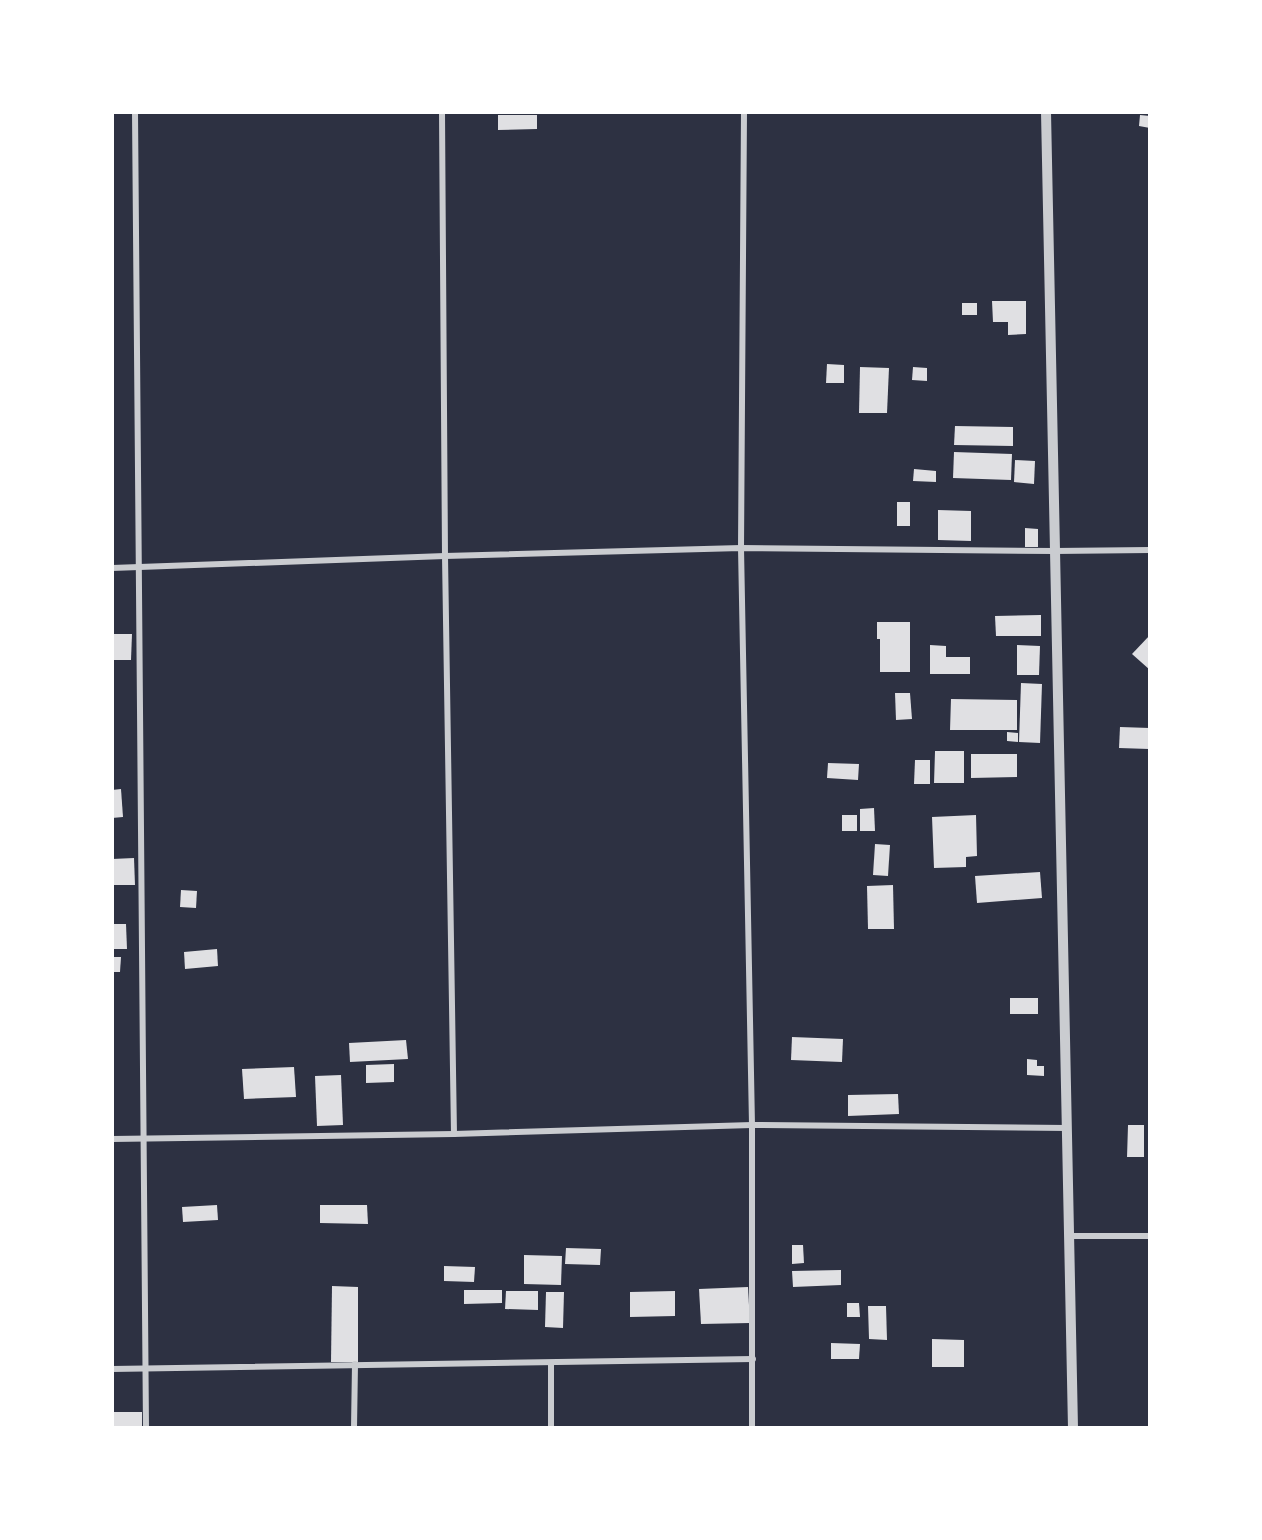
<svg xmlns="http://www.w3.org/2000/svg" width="1262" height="1540" viewBox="0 0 1262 1540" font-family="Inter,sans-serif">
<rect width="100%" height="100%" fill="#2d3142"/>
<g fill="#e0e0e3">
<polygon points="498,115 537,115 537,129 498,130"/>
<polygon points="1140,115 1150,116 1150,128 1139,126"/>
<polygon points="992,301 1026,301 1026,334 1008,335 1008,322 993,322"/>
<rect x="962" y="303" width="15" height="12"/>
<polygon points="827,364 844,365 844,383 826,383"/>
<polygon points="860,367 889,368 887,413 859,413"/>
<polygon points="913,367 927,368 927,381 912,380"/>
<polygon points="955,426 1013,427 1013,446 954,445"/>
<polygon points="954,452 1012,454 1011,480 953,478"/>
<polygon points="1015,460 1035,461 1034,484 1014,482"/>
<polygon points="914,469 936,471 936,482 913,481"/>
<rect x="897" y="502" width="13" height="24"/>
<polygon points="938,510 971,511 971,541 938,540"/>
<polygon points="1025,528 1038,529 1038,547 1025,547"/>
<polygon points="1041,615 1041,636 996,636 995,616"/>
<polygon points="877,622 910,622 910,672 880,672 880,639 877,639"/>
<polygon points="112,634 132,634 131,660 112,660"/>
<polygon points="1150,635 1150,670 1132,654"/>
<polygon points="930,645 946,646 946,657 970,657 970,674 930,674"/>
<polygon points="1017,645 1040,646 1039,675 1017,675"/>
<polygon points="1021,683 1042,684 1040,743 1019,742"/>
<polygon points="895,693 910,693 912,719 896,720"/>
<polygon points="951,699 1017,700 1017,730 950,730"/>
<polygon points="1120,727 1150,728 1149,749 1119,748"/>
<polygon points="1007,732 1018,733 1018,742 1007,741"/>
<polygon points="935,751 964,751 964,783 934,783"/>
<polygon points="971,754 1017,754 1017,777 971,778"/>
<polygon points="915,760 930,760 930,784 914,784"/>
<polygon points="828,763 859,764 858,780 827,778"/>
<polygon points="121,789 123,817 112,818 112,790"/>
<polygon points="874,808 875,831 860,831 860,809"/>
<rect x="842" y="815" width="15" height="16"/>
<polygon points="976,815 977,856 966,857 966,867 934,868 932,817"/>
<polygon points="875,844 890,845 888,876 873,875"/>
<polygon points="134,858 135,885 112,885 112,859"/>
<polygon points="1040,872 1042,898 977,903 975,876"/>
<polygon points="893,885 894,929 868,929 867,886"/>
<polygon points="181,890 197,891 196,908 180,907"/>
<polygon points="112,924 126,924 127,949 112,949"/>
<polygon points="217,949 218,966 185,969 184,952"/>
<polygon points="112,957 121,957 120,972 112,972"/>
<rect x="1010" y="998" width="28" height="16"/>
<polygon points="792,1037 843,1039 842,1062 791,1060"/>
<polygon points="406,1040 408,1059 350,1062 349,1043"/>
<polygon points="1027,1059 1037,1060 1037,1066 1044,1066 1044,1076 1027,1075"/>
<polygon points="394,1064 394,1082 366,1083 366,1065"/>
<polygon points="294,1067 296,1097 244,1099 242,1069"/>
<polygon points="341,1075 343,1125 317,1126 315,1076"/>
<polygon points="898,1094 899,1114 848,1116 848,1095"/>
<polygon points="1128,1125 1144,1125 1144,1157 1127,1157"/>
<polygon points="217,1205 218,1220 183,1222 182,1207"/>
<polygon points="320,1205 367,1205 368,1224 320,1223"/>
<polygon points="792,1245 803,1245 804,1263 792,1264"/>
<polygon points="566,1248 601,1249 600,1265 565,1264"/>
<polygon points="524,1255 562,1256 561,1285 524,1284"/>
<polygon points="444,1266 475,1267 474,1282 444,1281"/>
<polygon points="841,1270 841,1285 793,1287 792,1271"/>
<polygon points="332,1286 358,1287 358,1362 331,1362"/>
<polygon points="748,1287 750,1323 701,1324 699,1289"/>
<polygon points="464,1290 502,1290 502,1303 464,1304"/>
<polygon points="506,1291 538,1291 538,1310 505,1309"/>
<polygon points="675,1291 675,1316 630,1317 630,1292"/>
<polygon points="546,1292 564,1292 563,1328 545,1327"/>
<polygon points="847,1303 859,1303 860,1317 847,1317"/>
<polygon points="868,1306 886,1306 887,1340 869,1339"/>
<polygon points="932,1339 964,1340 964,1367 932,1367"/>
<polygon points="831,1343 860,1344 859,1359 831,1359"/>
<rect x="112" y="1412" width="30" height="15"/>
</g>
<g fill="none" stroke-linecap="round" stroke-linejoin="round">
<g stroke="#caccd0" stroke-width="6">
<polyline points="135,112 146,1428"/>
<polyline points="442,112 445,556 454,1134"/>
<polyline points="744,112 741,548 752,1125 752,1428"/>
<polyline points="112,568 445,556 741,548 1054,551 1150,550"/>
<polyline points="112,1139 454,1134 752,1125 1067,1128"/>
<polyline points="1069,1236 1150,1236"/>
<polyline points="112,1369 753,1359"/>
<polyline points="354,1428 355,1364"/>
<polyline points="551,1428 551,1363"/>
</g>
<polyline stroke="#caccd0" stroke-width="10" points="1046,112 1073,1428"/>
</g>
<rect width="1262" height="1540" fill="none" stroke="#ffffff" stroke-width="228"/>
</svg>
